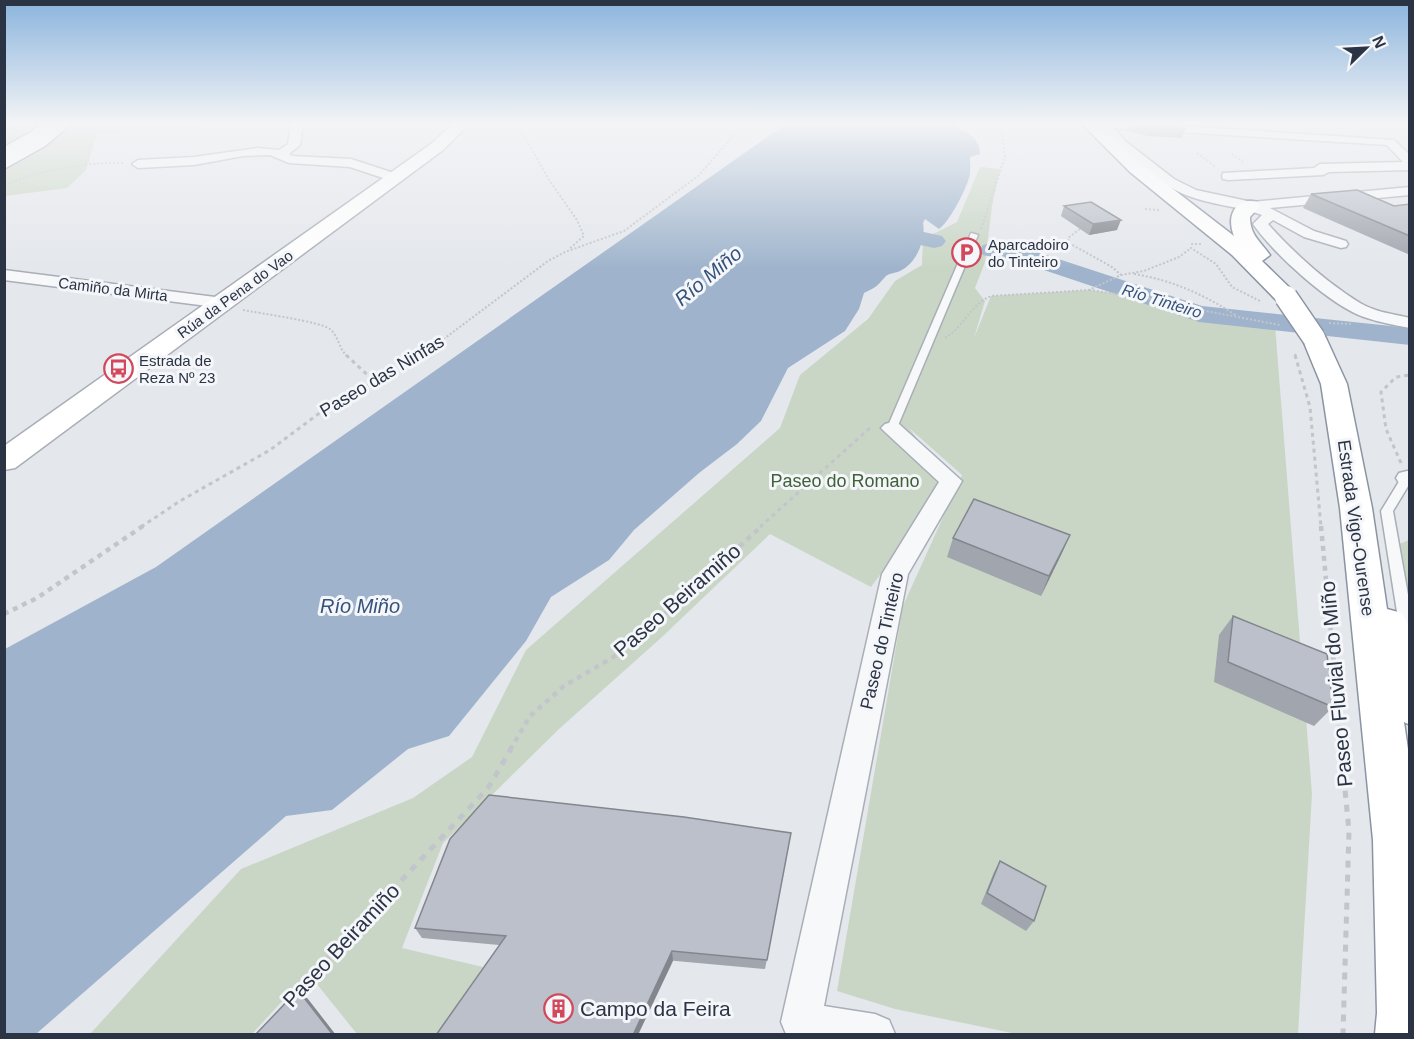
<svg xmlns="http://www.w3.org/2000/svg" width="1414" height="1039" viewBox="0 0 1414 1039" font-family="Helvetica,sans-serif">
<rect width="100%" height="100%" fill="#e4e7ec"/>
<g fill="#c9d6c5">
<polygon points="5,123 201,123 204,128 97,134 86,170 67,188 5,196"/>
<polygon points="980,167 1000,169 992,206 985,262 975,288 985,301 974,338 991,296 1089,290 1142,297 1201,319 1275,325 1312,794 1298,1034 1017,1034 895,1009 837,991 903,606 962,475 909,428 926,450 932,473 942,491 871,587 770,534 662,637 559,729 443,843 402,948 483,967 437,1034 357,1034 308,973 252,1034 90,1034 241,869 413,798 472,757 526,650 780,428 800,375 868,319 895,281 922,265 923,239 957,222"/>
<polygon points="1409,540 1409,638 1392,547"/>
</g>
<path fill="#9fb4cc" d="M787 123H953C966 134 980 136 980 154L970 157C970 165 971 174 968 181 963 195 949 222 939 229L925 219 923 223C926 239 917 263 900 271 895 273 890 273 886 276 876 287 878 286 864 293L859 309 845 331 788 368 761 421 737 444 699 473 634 530 609 560 551 597 526 641 449 736 408 749 332 810 286 816 36 1034H5V649L156 567Z"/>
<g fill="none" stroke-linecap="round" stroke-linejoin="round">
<g fill="#9fb4cc" fill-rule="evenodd">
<polygon points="874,221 942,236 946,241 942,246 934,248 866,233 863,228 866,223"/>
<polygon points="991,243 1037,252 1202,306 1410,328 1410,345 1199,322 1023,263 983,255 979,250 983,245"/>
</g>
<defs>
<g id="service">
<polygon points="971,233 978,235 897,428 896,430 888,430 887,428"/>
<polygon points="1407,474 1410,475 1410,483 1393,511 1410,606 1410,636 1402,635 1400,631 1381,511 1403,475"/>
</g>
<g id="minor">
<polygon points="291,123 303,123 300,145 289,154 292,156 351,159 400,175 401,178 395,182 350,167 289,163 270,155 243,156 194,165 138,168 132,164 138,160 194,157 257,148 279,150 288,144"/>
<path d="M1099 123H1136L1394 140 1410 155V170L1329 172 1323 175 1228 180 1223 179 1222 176 1223 173 1314 168 1320 164 1403 162 1387 145 1114 128 1125 141 1174 179 1196 190 1252 202 1410 187V195L1270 208 1314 231 1346 241 1348 244 1346 247 1341 248 1304 237 1273 220 1268 224C1295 254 1326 282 1360 303 1375 312 1393 314 1410 318V328C1394 325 1378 322 1364 317 1330 305 1274 254 1253 224L1262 215C1238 206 1210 205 1186 195 1158 184 1114 149 1099 123Z"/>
<polygon points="4,270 223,298 229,299 231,303 229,307 223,308 4,280"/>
<polygon points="892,422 899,424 962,481 908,574 824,1006 875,1014 889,1020 895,1034 786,1034 781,1022 882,574 939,482 885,432 881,428 885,424"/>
<polygon points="1407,471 1410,471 1410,486 1399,483 1396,478 1399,473"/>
</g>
<polygon id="secondary" points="454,123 470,123 443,150 15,468 4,470 4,446 431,144"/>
<g id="trunk">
<polygon points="55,123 72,123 45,146 4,169 4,157 33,140"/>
<path d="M1081 123H1096L1142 165 1234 236C1226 217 1235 196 1258 202L1260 206 1250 217C1250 235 1260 241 1270 255L1262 261 1294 292 1297 297 1294 302 1286 304 1278 302 1232 255 1130 172Z"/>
<polygon points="1314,331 1323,333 1326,338 1347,384 1372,508 1387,609 1402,613 1410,629 1410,725 1404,722 1410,763 1410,1034 1375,1034 1377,1013 1373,840 1340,508 1321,384 1302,338 1305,333"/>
</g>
<polygon id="motorway" points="41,123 57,123 43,138 4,159 4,147 31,132"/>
</defs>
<use href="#service" stroke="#a9aeb7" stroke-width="3"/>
<use href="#minor" stroke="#a9aeb7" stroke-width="3"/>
<use href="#secondary" stroke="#a9aeb7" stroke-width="3"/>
<use href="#trunk" stroke="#8b94a3" stroke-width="3"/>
<use href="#motorway" stroke="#8b94a3" stroke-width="3"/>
<g stroke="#c2c5cb" stroke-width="2" stroke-dasharray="2 2" stroke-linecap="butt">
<polyline points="517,123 549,180 577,220 584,236 569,249"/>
<polyline points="1197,153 1216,167"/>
<polyline points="1232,154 1243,162"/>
<path d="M4 185C43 170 82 162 124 163"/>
<polyline points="1145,209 1159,210"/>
<polyline points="981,229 1005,156 1001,123"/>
<polyline points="1080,229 1068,238 1069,243 1112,267 1121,275"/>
<polyline points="1201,244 1192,244 1191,248 1216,264 1232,287 1260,301"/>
<path d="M1134 274C1172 280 1205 295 1237 316"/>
<polyline points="1089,290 1183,303 1206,311 1280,325"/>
<path d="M243 310C258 313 322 322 330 329 339 337 339 349 347 356"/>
<polyline points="1329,323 1352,324"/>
<path d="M945 338C964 327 970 305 991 296L1089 290 1121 275 1144 271 1179 257 1191 248"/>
<polyline points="1295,354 1296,356"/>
<polyline points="421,356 548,261 565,252 624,231 698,176 745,123"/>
</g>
<g stroke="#c2c5cb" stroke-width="3" stroke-dasharray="4 4" stroke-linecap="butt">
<polyline points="346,355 374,381"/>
<polyline points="1295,355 1310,407 1321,527"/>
<polyline points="1401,463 1386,429 1381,392 1396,377 1410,375"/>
<polyline points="141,527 180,501 270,450 325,409 423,355"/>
<polyline points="760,527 871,427"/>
</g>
<g stroke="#c2c5cb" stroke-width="4.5" stroke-dasharray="5 5" stroke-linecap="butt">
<polyline points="1321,526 1342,750"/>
<polyline points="4,614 37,598 143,526"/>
<polyline points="510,750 530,716 564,686 622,652 762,526"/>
</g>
<g stroke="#c2c5cb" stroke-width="5" stroke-dasharray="7 7" stroke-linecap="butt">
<polyline points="1341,749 1349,831 1343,1034"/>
<polyline points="296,993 488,788 511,749"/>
</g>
<use href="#service" fill="#f7f8fa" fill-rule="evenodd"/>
<use href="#minor" fill="#f7f8fa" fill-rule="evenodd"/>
<use href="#secondary" fill="#fff" fill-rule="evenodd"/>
<use href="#trunk" fill="#fff" fill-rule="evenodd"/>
<use href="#motorway" fill="#fff" fill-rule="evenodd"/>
<defs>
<polyline id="trunk-bridge" points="1286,297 1314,338"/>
</defs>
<use href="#trunk-bridge" stroke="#8b94a3" stroke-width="25" stroke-linecap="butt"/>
<use href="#trunk-bridge" stroke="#fff" stroke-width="22"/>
</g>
<g fill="#a1a5ae">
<polygon points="1128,123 1138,123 1185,129 1182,138 1148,136 1126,131"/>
<polygon points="1311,194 1394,206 1410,204 1410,255 1303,208"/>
<polygon points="1064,206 1117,230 1089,235 1061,216"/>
<polygon points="1070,535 1061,555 1041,596 947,557 953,538"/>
<polygon points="1233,616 1333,707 1314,726 1214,682 1219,635"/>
<polygon points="789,844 765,969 422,938 415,928"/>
<polygon points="1000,861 1034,921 1026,931 981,904 994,872"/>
</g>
<g fill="#83868d">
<polygon points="1121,220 1117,230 1089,235 1093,224"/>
<polygon points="1070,535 1061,555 1041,596 1049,576"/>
<polygon points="672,951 673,961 638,1035 633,1035"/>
<polygon points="298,990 308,999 336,1035 333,1035"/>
</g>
<g fill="#bbc0ca" stroke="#83868d" stroke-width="1.5">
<polygon points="1131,123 1183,125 1185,129 1151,127"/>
<polygon points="1357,190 1394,206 1410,204 1410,236 1311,194"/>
<polygon points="1091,202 1121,220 1093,224 1064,206"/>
<polygon points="974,499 1070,535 1049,576 953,538"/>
<polygon points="1233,616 1327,654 1333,707 1228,662"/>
<polygon points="489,795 684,817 791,833 767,960 672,951 633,1035 436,1035 506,936 415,928 450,839"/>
<polygon points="1000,861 1046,886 1034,921 987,893"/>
<polygon points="298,990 333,1035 255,1035"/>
</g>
<linearGradient id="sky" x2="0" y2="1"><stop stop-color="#8bb4dd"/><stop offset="0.46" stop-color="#f3f4f6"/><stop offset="1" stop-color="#f3f4f6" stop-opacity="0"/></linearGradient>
<rect width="1414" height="268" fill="url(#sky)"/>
<defs>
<symbol id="parking-ring" viewBox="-11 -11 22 22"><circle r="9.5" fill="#f4f6f9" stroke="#d1495b" stroke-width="1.5"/><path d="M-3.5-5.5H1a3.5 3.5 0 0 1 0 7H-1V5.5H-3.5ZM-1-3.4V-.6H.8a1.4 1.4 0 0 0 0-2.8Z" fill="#d1495b"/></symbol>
<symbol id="bus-ring" viewBox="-11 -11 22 22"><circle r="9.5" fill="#f4f6f9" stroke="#d1495b" stroke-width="1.5"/><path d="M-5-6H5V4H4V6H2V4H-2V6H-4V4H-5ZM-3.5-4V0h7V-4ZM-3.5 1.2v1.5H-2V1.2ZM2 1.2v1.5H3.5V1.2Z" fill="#d1495b"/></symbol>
<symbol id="building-ring" viewBox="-11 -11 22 22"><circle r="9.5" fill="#f4f6f9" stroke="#d1495b" stroke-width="1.5"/><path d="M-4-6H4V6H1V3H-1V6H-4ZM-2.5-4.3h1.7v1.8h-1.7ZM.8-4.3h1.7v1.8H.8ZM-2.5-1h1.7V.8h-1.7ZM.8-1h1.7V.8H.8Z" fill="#d1495b"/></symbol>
</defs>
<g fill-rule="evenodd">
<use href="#parking-ring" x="950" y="236" width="33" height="33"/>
<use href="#bus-ring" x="102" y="352" width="33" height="33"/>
<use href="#building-ring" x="542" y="992" width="33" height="33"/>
</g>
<g text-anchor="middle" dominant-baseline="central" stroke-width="6" stroke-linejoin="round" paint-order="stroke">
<g font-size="15" fill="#2b3445" stroke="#f4f6f9" text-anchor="start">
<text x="988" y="244">Aparcadoiro<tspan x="988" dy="17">do Tinteiro</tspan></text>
<text x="139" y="360">Estrada de<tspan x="139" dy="17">Reza Nº 23</tspan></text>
</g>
<g font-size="15" fill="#2b3445" stroke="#f4f6f9">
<text transform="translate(113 289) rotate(7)">Camiño da Mirta</text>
<text transform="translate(235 294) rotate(-36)">Rúa da Pena do Vao</text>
</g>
<g font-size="16" font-style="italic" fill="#34527a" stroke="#f4f6f9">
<text transform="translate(1162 301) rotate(17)">Río Tinteiro</text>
</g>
<g font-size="18" fill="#2b3445" stroke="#f4f6f9">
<text transform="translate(382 376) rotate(-31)">Paseo das Ninfas</text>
<text transform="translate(1356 528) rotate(82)">Estrada Vigo-Ourense</text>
<text transform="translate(882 641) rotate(-77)">Paseo do Tinteiro</text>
</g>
<g font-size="18" fill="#3f6138" stroke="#f4f6f9">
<text x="845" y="481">Paseo do Romano</text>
</g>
<g font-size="20" font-style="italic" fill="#34527a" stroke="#f4f6f9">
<text transform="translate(708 276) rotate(-40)">Río Miño</text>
<text x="360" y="606">Río Miño</text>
</g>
<g font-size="21" fill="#2b3445" stroke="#f4f6f9">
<text transform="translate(677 600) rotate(-41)">Paseo Beiramiño</text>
<text transform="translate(1336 684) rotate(-95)">Paseo Fluvial do Miño</text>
<text transform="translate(341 945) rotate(-47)">Paseo Beiramiño</text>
</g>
<g font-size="21" fill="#2b3445" stroke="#f4f6f9" text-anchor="start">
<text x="580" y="1008">Campo da Feira</text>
</g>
</g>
<rect width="1414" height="1039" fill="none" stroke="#2b3445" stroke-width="12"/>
<g transform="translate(1366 48) rotate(66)" stroke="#f4f6f9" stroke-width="4.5" paint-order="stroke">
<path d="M0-4.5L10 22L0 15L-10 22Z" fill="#2b3445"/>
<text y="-9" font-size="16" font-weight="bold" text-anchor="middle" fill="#2b3445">N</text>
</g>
</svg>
